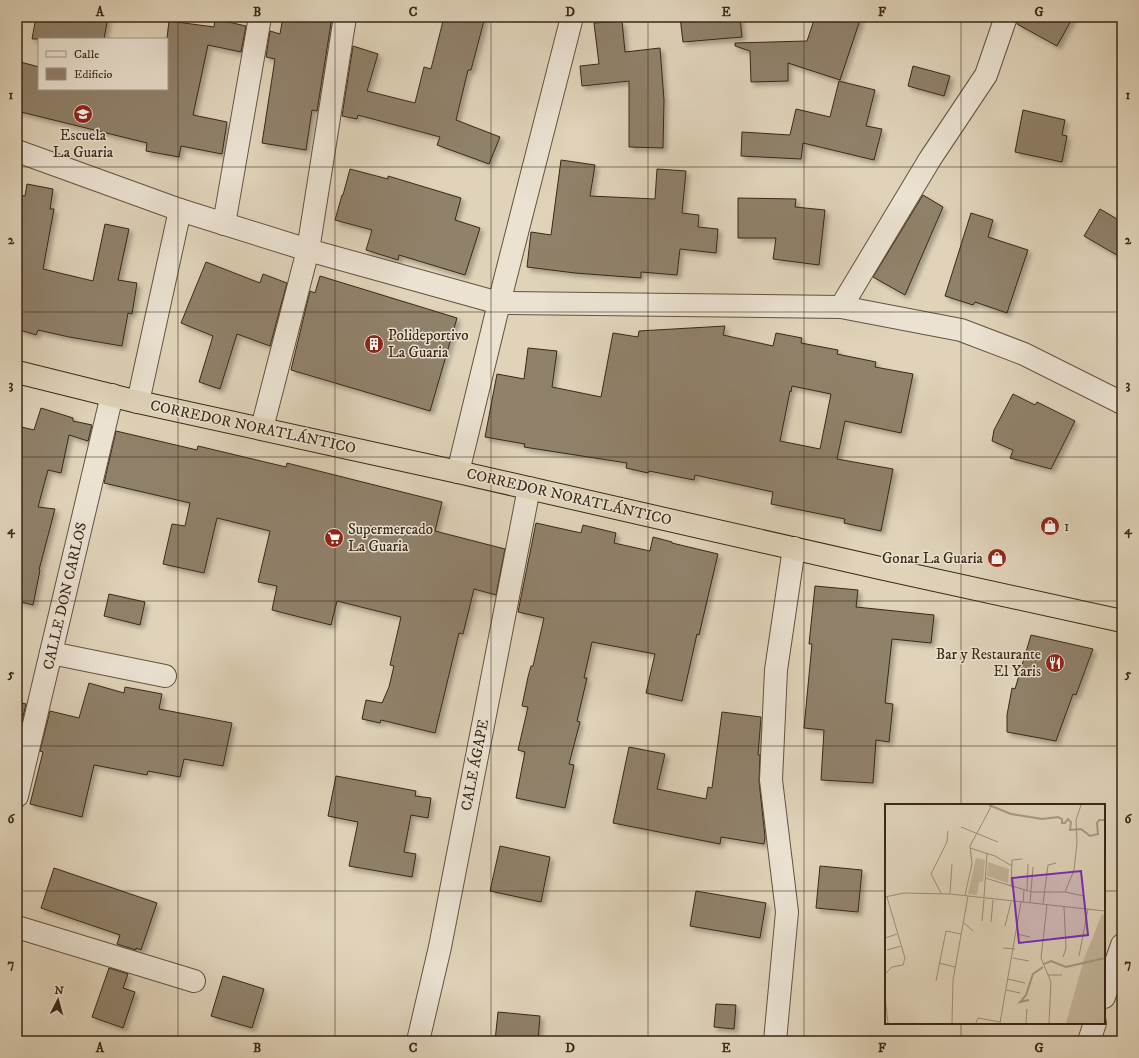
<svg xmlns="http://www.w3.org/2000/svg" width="1139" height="1058" viewBox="0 0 1139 1058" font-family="'IM FELL DW Pica',serif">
<defs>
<filter id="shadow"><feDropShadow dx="3.5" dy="3.5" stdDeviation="2" flood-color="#0004"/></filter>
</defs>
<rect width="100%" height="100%" fill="#e0d3b9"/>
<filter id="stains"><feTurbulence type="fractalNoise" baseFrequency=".005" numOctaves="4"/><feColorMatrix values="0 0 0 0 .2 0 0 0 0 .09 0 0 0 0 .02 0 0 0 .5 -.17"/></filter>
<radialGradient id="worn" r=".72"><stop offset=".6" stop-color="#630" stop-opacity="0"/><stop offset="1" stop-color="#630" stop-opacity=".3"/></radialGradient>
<g fill="#90816b" stroke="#392817" fill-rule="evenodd" filter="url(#shadow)">
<polygon points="36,17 108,17 104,39 32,39"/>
<polygon points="283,17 332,17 317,111 312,110 306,150 262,143 275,59 266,57 270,31 280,34"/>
<polygon points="444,17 485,17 471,70 468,70 456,120 500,137 489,164 437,145 440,137 358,115 357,119 342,116 353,46 378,54 367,91 415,103 424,67 431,69"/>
<polygon points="680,17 740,17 742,37 683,42"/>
<polygon points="815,17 861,17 840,80 788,63 788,81 751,82 750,51 735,46 735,43 807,41"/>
<polygon points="1018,17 1073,17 1057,46 1017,24"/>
<polygon points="215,19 246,26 241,52 208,45 193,115 227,122 222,154 181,146 179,157 146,151 147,143 17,111 17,61 39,67 39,89 167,89 167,38 169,21 214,27"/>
<polygon points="622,21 625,52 660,48 664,100 663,148 629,147 629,81 582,86 580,66 599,64 594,23"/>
<polygon points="913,66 950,76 944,96 908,86"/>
<polygon points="839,81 875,90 866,126 882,129 874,160 803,143 801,159 741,156 742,132 790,135 796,109 830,117"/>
<polygon points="1023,110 1065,120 1062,135 1067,136 1062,162 1015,152"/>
<polygon points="561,160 595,165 590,196 655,199 657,169 686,171 682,213 699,215 698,227 718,229 716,253 680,249 677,275 641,272 641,278 575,273 527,267 531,232 551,235"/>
<polygon points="350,169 388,179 388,176 461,198 455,220 480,228 465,275 399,255 398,260 366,250 372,230 335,220 342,195 343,195"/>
<polygon points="27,184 53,189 50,209 54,209 43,269 93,281 105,224 129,229 118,280 137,283 132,314 128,313 122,346 69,337 38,330 36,335 17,329 17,195 25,196"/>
<polygon points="923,195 943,207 905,295 873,277"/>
<polygon points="738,198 796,199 795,207 825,210 819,265 773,259 776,238 738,238"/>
<polygon points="1100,209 1122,222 1122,258 1084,236"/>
<polygon points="971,213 993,220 988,237 1028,250 1007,313 975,302 973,305 945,296"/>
<polygon points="206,262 260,283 263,274 287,283 270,346 237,334 220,389 199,382 213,336 181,323"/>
<polygon points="320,276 457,318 430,411 291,370 310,291 315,293"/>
<path d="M725 326 723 335 773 346 776 333 802 338 801 343 838 350 837 354 876 362 875 367 913 374 901 433 845 421 837 459 893 469 881 531 844 523 845 519 771 504 773 492 695 475 694 480 649 471 648 473 626 468 627 463 524 447 525 444 485 437 497 374 524 379 528 348 557 351 552 387 601 397 613 333 638 337 639 331ZM792 386 831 394 820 449 780 441 790 391 791 392Z"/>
<polygon points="1013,394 1035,405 1037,402 1075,421 1051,469 1010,458 1013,450 992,441 994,430"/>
<polygon points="41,408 73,418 73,421 92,425 88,441 69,435 61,473 48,470 38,507 55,509 39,570 40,570 33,605 17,601 17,426 34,430"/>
<polygon points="116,431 197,450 198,446 286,467 287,463 442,502 435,531 505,549 496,595 474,589 463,634 459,633 435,733 381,720 380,723 362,719 366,700 382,703 389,687 394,666 390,665 401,617 337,601 331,625 272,610 277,586 258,582 270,531 217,518 204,573 163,564 172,524 185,526 190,503 104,483"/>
<polygon points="536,523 581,533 583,525 616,533 614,543 650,551 653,537 672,542 672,543 718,554 699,635 697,634 682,701 646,693 655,654 592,642 584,678 587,678 577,721 580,722 569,764 574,765 565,808 516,798 525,752 518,750 528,707 522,706 528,677 531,666 533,666 544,618 518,612"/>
<polygon points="815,586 858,590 856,607 934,615 931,643 892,639 885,703 893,704 889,742 876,740 873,783 821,780 824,730 804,728 812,644 809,644"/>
<polygon points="109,594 145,602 140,625 104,616"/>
<polygon points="1031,635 1093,649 1076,695 1073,694 1056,741 1007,732 1007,715 1012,688 1015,689"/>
<polygon points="89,683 124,693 125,687 162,694 159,709 232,723 223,766 184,759 180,777 148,771 147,775 94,765 82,817 30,804 43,752 40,751 50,711 79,718"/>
<polygon points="17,702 26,704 17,742"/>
<polygon points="722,712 761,717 758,755 760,755 759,781 765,837 764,844 721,837 720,844 613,823 629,747 665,754 657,789 706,799 708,787 712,788"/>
<polygon points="336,776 416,791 415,796 431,798 428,818 411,815 404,852 416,854 412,877 349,866 358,822 328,816"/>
<polygon points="500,846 550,857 541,902 490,891"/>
<polygon points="820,866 862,870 858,912 816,908"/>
<polygon points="54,868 157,903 141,950 136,948 136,950 117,944 120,935 41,908"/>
<polygon points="696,891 766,903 760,938 690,926"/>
<polygon points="109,968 128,974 123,988 135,992 123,1028 92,1017"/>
<polygon points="223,976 264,989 252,1028 211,1016"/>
<polygon points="716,1004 736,1005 734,1029 714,1027"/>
<polygon points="498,1012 540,1016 538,1041 495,1041"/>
</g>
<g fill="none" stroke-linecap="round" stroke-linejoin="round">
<defs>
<g id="minor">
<polyline points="17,151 180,210 308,250 499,303 841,307 961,330 1024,354 1122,403"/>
<polyline points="224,224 260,17"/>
<polyline points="841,307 930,159 986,75 1006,17"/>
<polyline points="138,402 180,210"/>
<polyline points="262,428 308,250 345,17"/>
<polyline points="458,472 499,303 572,17"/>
<polyline points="51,653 165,676"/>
<polyline points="17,796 112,395"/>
<polyline points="17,927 194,981"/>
<polyline points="1104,997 1122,945"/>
<polyline points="418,1041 440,947 529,488"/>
<polyline points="775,1041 787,912 771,780 776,670 794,548"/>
<polyline points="1089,1041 1095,1023"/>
</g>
<polyline id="highway" points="17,372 138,402 458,472 880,568 1122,621"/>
</defs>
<use href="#minor" stroke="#635340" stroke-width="24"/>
<use href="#highway" stroke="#392817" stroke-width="24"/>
<use href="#minor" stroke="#ebe2d2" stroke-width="22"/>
<use href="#highway" stroke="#e0d3b9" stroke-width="22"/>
</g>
<path fill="none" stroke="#392817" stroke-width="1" stroke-opacity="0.55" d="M178 17V1041M335 17V1041M491 17V1041M648 17V1041M804 17V1041M961 17V805M17 167H1122M17 312H1122M17 457H1122M17 601H1122M17 746H1122M17 891H886M1104 891H1122M961 1023V1041"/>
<defs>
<symbol id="school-disc" viewBox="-11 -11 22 22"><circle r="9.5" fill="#8f2418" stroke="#ebe2d2"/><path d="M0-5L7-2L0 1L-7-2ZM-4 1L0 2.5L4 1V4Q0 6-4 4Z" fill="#fff"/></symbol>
<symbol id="building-disc" viewBox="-11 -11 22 22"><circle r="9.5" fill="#8f2418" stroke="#ebe2d2"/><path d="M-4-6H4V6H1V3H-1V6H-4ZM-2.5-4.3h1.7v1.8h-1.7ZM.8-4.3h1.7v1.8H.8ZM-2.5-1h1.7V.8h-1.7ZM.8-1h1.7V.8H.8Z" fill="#fff"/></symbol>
<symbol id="shop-disc" viewBox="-11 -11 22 22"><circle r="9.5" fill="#8f2418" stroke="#ebe2d2"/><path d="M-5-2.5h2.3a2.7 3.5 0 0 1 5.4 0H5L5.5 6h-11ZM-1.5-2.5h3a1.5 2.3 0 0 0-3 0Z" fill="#fff"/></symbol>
<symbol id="supermarket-disc" viewBox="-11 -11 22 22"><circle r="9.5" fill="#8f2418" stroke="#ebe2d2"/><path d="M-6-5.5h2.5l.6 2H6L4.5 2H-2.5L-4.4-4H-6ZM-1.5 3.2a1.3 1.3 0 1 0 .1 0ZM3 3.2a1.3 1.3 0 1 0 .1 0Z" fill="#fff"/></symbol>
<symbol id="restaurant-disc" viewBox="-11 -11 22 22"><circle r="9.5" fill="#8f2418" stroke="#ebe2d2"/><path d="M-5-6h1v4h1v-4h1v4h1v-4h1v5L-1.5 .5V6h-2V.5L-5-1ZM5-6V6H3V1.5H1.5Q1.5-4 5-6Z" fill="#fff"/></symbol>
</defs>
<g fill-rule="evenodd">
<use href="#school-disc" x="72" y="103" width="22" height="22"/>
<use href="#building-disc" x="363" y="333" width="22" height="22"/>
<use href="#shop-disc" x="1039" y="515" width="22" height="22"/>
<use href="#supermarket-disc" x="323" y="527" width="22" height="22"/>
<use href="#shop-disc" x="986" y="547" width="22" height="22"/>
<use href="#restaurant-disc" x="1044" y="652" width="22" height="22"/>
</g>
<g text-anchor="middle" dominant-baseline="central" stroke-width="3" stroke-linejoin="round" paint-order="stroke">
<g font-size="15" fill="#392817" stroke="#ebe2d2" text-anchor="start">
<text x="83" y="135" text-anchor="middle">Escuela<tspan x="83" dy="17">La Guaria</tspan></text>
<text x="388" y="335">Polideportivo<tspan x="388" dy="17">La Guaria</tspan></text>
<text x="1064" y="526">1</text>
<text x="348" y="529">Supermercado<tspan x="348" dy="17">La Guaria</tspan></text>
<text x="983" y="558" text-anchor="end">Gonar La Guaria</text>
<text x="1041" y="654" text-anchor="end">Bar y Restaurante<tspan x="1041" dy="17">El Yaris</tspan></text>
</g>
<g font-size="15" fill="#392817" stroke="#ebe2d2">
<text transform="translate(253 427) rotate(12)">CORREDOR NORATLÁNTICO</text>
<text transform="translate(569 497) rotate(13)">CORREDOR NORATLÁNTICO</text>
<text transform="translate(65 596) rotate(-77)">CALLE DON CARLOS</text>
<text transform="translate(475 765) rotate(-79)">CALE ÁGAPE</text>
</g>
</g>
<g transform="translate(885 804)">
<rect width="220" height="220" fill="#e0d3b9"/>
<path d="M91 54 100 56 98 78H94L92 91 83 90ZM103 58 124 65 123 79 102 72ZM217 110 220 111V219H181L199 155Z" fill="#c4b69d"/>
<path fill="none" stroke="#a79982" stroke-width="2" d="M104 1 126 10 157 15 173 13 177 15V19H180L183 15 186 18 185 26 196 25 205 32 213 30 212 19 214 16H220M159 160 166 157 181 163 220 154M144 196 135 198 141 191 148 170 158 163"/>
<path fill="none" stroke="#9d8f78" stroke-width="1" d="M76 23 113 38M85 44 110 52 127 62M100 74 147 88H180L199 92M126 83 127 56 137 55M142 87 143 60M180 88 189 66 192 39 191 16 196 1M56 89 46 70 62 38 63 27M65 89 67 60M80 91 87 60 85 42 107 1M0 93 19 89 65 90 220 107M99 93 102 49M138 98 139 86M145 99 148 63M158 100 163 61 171 59M162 101 156 154 166 178 164 219M97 117 99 95M106 118 108 96M79 119 88 127M120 122 126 98M132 130 145 133M0 134 12 130M118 144 130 145M2 146 16 142M194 152 203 105M178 153 181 144 179 103M128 154 144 157M54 159 70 163M0 170 7 163 18 161 20 154 2 93M163 171H177M123 175 140 179M51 177 61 127 76 130M121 186 135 189M0 193 3 219M67 219 68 176 83 92M91 219 93 214 115 218M115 219 136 98M141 219 142 205"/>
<path fill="#7b2cbf" fill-opacity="0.15" stroke="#7b2cbf" stroke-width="2" d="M196 67 203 131 134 139 127 74Z"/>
<rect width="220" height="220" fill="none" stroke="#392817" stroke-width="2"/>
</g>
<rect width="1139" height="1058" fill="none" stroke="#e0d3b9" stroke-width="44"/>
<rect x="38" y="38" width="130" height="52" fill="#ebe2d2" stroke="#a49887"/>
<rect x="46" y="51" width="20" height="6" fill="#ebe2d2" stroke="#a49887"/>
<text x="74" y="58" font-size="12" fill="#392817">Calle</text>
<rect x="46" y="68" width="20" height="12" fill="#90816b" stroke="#a49887"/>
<text x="74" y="78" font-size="12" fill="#392817">Edificio</text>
<g transform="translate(58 1000) rotate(6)" stroke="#ebe2d2" stroke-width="3" paint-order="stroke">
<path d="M0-3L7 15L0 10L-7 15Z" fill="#392817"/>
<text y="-6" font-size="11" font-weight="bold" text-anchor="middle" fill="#392817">N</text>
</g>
<rect x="22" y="22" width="1095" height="1014" fill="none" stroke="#392817" stroke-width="1.5"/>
<g font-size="13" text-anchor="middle" font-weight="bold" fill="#392817">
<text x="100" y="16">A</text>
<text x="257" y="16">B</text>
<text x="413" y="16">C</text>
<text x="570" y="16">D</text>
<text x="726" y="16">E</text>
<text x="882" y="16">F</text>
<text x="1039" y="16">G</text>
<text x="11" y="99">1</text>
<text x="1128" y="99">1</text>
<text x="11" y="244">2</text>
<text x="1128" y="244">2</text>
<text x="11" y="389">3</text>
<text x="1128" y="389">3</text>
<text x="11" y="534">4</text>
<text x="1128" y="534">4</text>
<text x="11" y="678">5</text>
<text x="1128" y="678">5</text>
<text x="11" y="823">6</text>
<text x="1128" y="823">6</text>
<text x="11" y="968">7</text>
<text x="1128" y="968">7</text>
<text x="100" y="1052">A</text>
<text x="257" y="1052">B</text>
<text x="413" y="1052">C</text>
<text x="570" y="1052">D</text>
<text x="726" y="1052">E</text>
<text x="882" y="1052">F</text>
<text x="1039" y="1052">G</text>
</g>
<rect width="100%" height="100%" filter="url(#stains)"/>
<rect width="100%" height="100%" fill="url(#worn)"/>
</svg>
